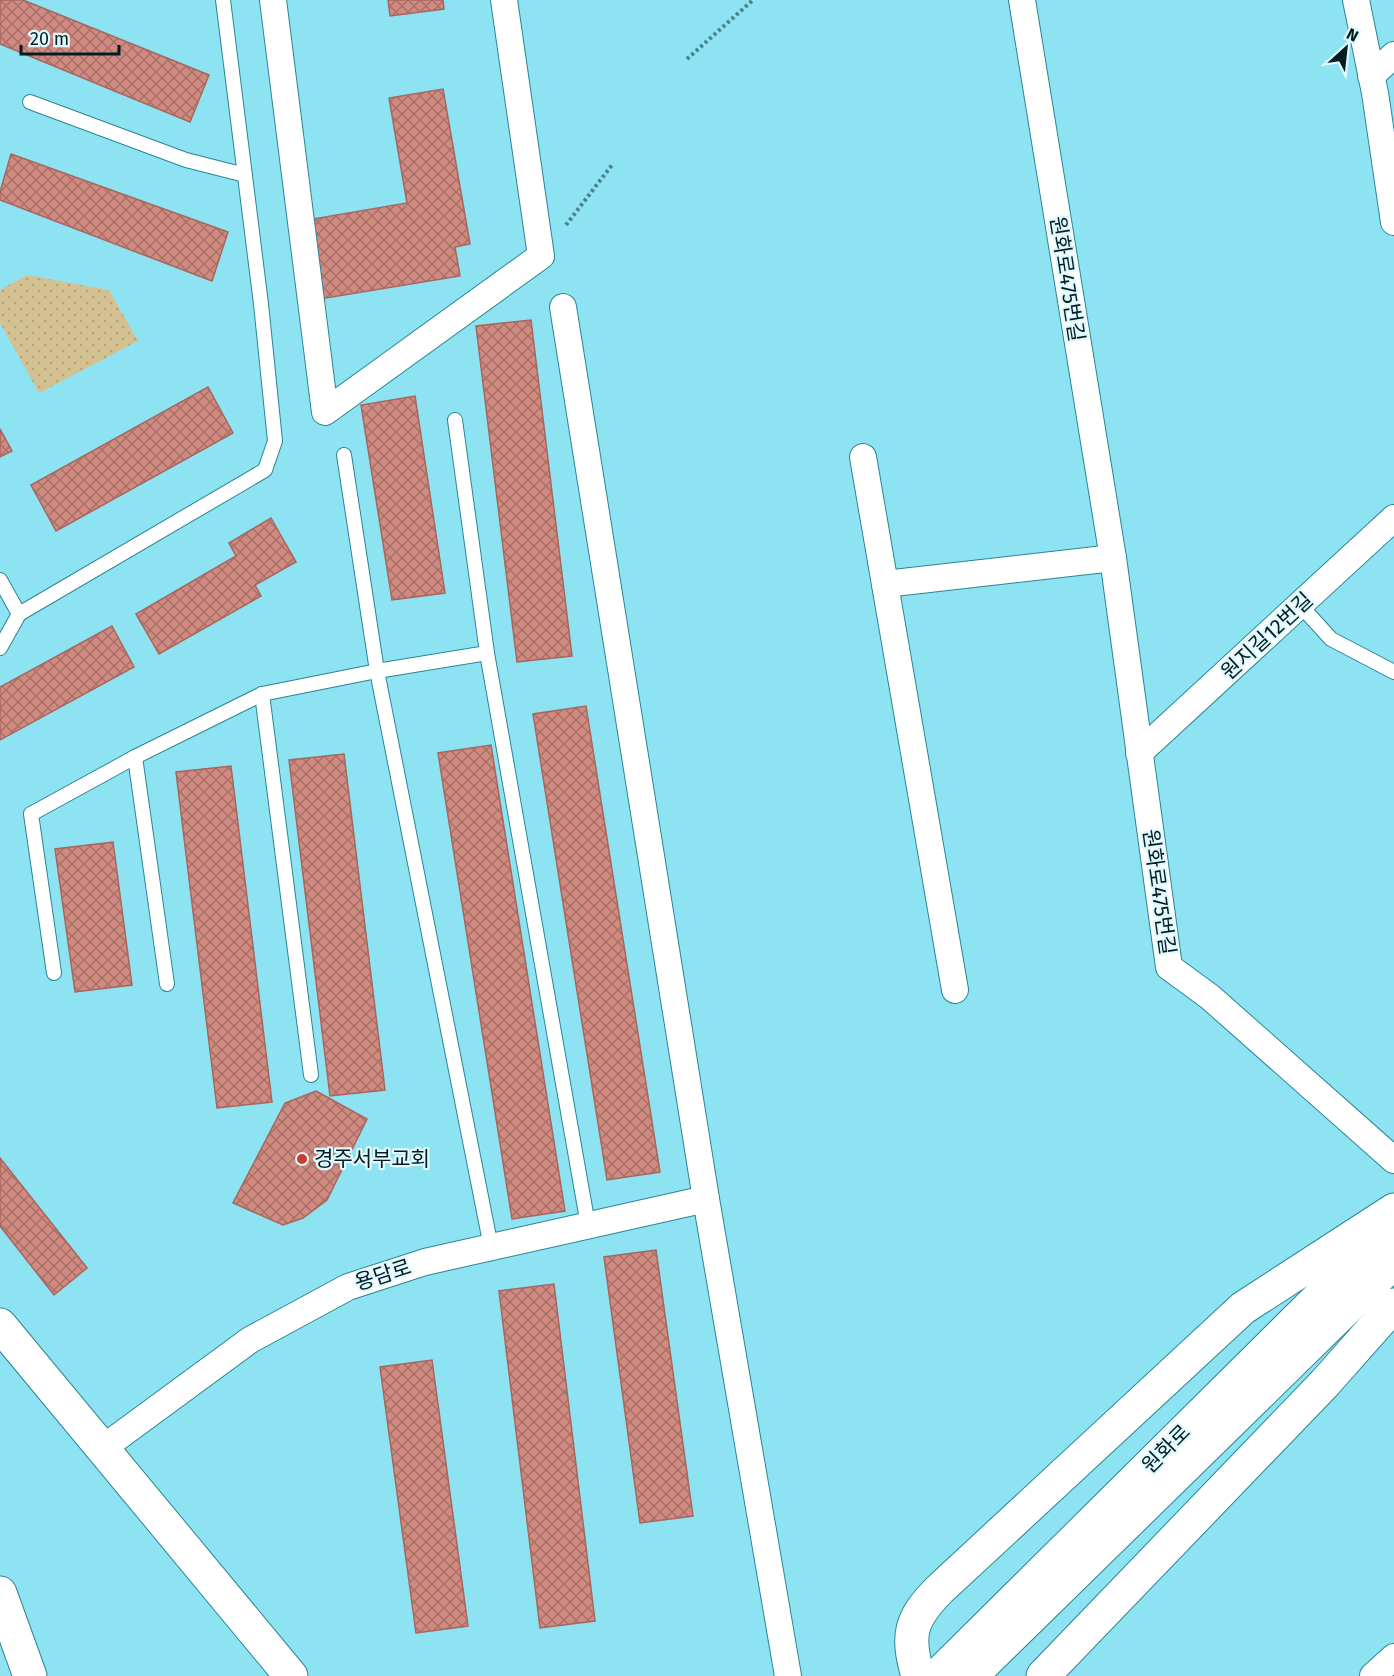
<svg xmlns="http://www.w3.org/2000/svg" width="1394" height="1676" viewBox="0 0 1394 1676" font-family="'Fira Sans','Noto Sans KR',sans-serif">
<defs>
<pattern id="park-dots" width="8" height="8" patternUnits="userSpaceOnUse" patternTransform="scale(1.5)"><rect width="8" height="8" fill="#d4c192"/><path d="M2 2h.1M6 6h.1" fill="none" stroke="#b4a57e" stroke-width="1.8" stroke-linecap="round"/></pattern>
<pattern id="building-cross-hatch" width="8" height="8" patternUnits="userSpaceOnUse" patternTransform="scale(1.5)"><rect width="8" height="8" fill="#d18a80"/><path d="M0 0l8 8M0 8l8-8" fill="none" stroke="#a77068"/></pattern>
</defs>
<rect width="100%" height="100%" fill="#8de3f1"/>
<polygon fill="url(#park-dots)" points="27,275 109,290 138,341 39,393 0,323 0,290"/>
<g fill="url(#building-cross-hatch)" stroke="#a7665d" stroke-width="1.5">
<polygon points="0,0 23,0 209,75 190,122 0,44"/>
<polygon points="388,0 443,0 444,9 390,16"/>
<polygon points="443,89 470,244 455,247 460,276 320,299 307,220 407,203 389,98"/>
<polygon points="11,154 228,232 212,281 0,200 0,192"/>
<polygon points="531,320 572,656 517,662 476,326"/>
<polygon points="208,387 233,433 56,531 31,485"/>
<polygon points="415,396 445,593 392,600 361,405"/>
<polygon points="0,429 12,451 0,457"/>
<polygon points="271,518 296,562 255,585 261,596 159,654 136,614 236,556 229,543"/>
<polygon points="112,626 134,667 0,740 0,687"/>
<polygon points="586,706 660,1172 607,1180 533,714"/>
<polygon points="491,745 565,1211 512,1219 438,753"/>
<polygon points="344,754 385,1090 330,1096 289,760"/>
<polygon points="231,766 272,1102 217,1108 176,772"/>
<polygon points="113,842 132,985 75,992 55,849"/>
<polygon points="316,1091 367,1119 327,1200 303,1218 283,1225 233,1203 285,1103"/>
<polygon points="0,1158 87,1268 54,1295 0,1226"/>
<polygon points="656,1250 693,1516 640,1523 604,1257"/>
<polygon points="554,1284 595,1621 540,1628 499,1291"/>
<polygon points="432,1360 468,1626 416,1633 380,1367"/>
</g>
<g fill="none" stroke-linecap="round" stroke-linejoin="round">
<defs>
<g id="service">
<polyline points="30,102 186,160 245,175"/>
<polyline points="455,420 487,653 588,1225"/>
<polyline points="344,455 377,671 491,1247"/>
<polyline points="0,580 19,614 265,470 275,441 261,304 223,0"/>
<polyline points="1300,605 1331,639 1394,672"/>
<polyline points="0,648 19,614"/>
<polyline points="262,694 311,1075"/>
<polyline points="135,757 167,984"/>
<polyline points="54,973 31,814 135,757 262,694 377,671 487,653"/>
</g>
<g id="minor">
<polyline points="273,0 325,412 541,256 504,0"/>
<polyline points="1022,0 1113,558 1169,967 1210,997 1394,1160"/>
<polyline points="1356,0 1375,93 1394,222"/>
<polyline points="1371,76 1394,55"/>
<polyline points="563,307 706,1199 788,1676"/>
<polyline points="863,457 955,990"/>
<polyline points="885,584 1113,558"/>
<polyline points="1139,753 1394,518"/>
<polyline points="103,1448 250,1340 348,1287 425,1262 706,1199"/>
<polyline points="1373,1676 1394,1657"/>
</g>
<g id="tertiary">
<polyline points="0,1325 291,1676"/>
<polyline points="939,1674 1384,1233"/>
<path d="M918 1676C906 1635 910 1619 940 1589L1243 1308 1394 1210"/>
<polyline points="971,1676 1394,1262"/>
<polyline points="1043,1676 1325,1383 1394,1305"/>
</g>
<polyline id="secondary" points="0,1593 30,1676"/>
</defs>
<use href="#service" stroke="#2a8693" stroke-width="16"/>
<use href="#minor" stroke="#2a8693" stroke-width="28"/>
<use href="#tertiary" stroke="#2a8693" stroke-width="35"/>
<use href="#secondary" stroke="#2a8693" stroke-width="35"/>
<g stroke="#49838c" stroke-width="4" stroke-dasharray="3 3" stroke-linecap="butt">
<polyline points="687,59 753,0"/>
<polyline points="566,225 612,165"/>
</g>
<use href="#service" stroke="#fff" stroke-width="14"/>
<use href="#minor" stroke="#fff" stroke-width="26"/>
<use href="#tertiary" stroke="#fff" stroke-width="33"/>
<use href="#secondary" stroke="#fff" stroke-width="33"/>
</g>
<circle fill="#ca3c32" stroke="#e1f9fd" stroke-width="2" cx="302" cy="1159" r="6"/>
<g text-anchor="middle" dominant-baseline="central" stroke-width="4.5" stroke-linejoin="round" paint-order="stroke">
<g font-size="21" fill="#021e22" stroke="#e1f9fd">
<text transform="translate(1067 279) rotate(81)">원화로475번길</text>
<text transform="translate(1267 636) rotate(-43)">원지길12번길</text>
<text transform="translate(1159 892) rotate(82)">원화로475번길</text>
<text transform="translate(383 1275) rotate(-18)">용담로</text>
<text transform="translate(1166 1449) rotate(-45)">원화로</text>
</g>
<g font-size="21" fill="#021e22" stroke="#e1f9fd" text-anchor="start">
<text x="314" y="1159">경주서부교회</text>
</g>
</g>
<g transform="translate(1346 48) rotate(27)" stroke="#e1f9fd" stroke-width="4.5" paint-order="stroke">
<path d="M0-4.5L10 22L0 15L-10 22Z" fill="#021e22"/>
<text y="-9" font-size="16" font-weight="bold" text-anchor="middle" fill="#021e22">N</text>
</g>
<path d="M21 45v9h98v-9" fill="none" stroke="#021e22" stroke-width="3"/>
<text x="30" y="45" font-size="18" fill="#021e22" stroke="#e1f9fd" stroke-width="4.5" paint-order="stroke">20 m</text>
</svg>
